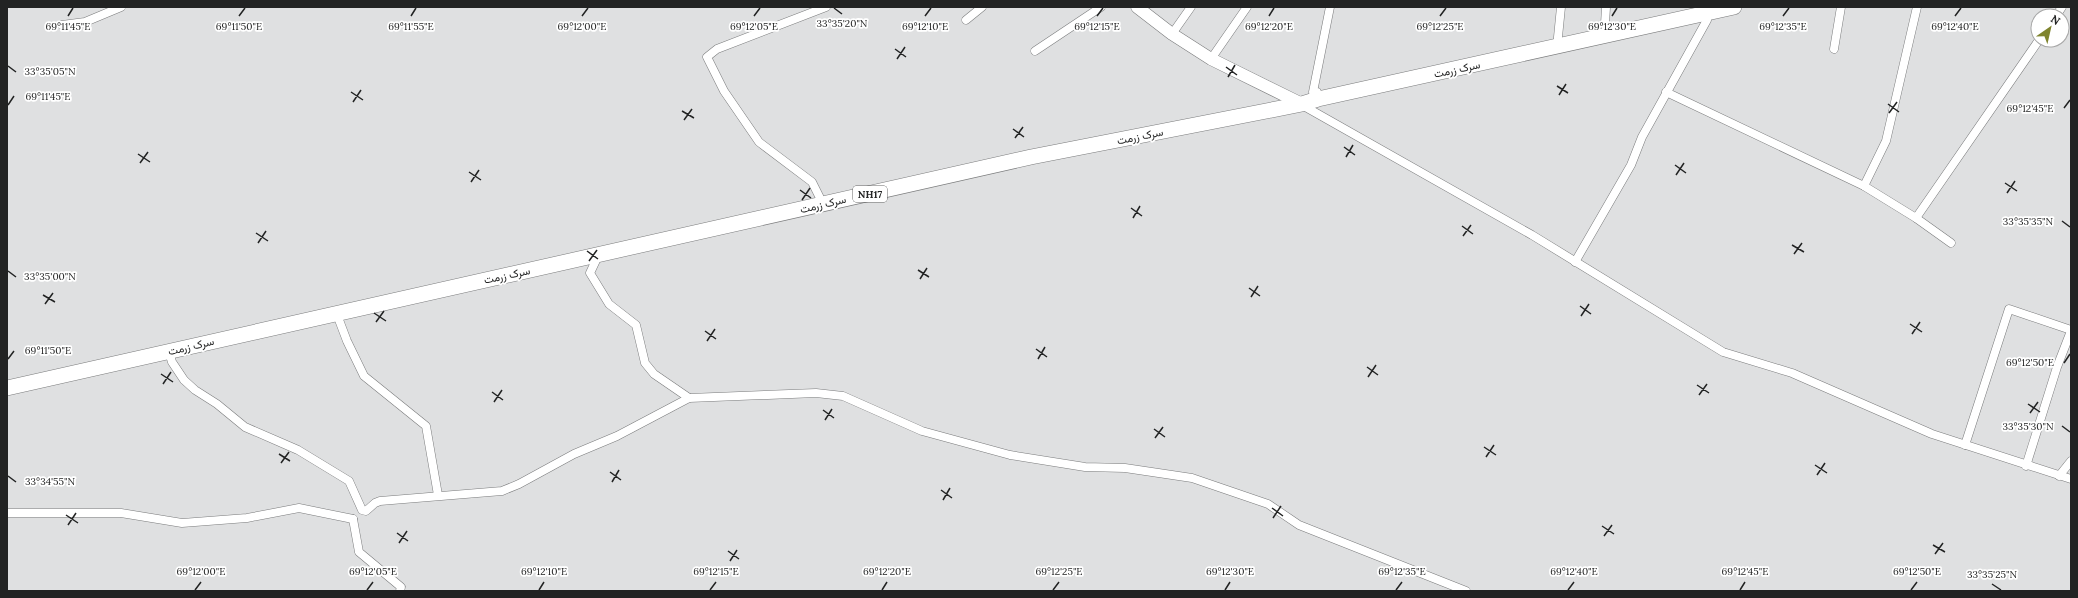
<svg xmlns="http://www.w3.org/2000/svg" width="2078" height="598" viewBox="0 0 2078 598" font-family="Lora,Vazirmatn,serif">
<rect width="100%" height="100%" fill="#dfe0e1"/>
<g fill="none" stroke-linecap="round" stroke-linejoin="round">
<defs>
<g id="street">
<polyline points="1606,7 1605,24 1608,36"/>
<polyline points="2056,16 2062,7"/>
<polyline points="966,20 982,7"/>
<polyline points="62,25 85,22 121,7"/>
<polyline points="1172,34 1191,7"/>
<polyline points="1557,47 1561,7"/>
<polyline points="1834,49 1841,7"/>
<polyline points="1035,51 1101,7"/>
<polyline points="1211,59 1247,7"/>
<polyline points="1666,92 1864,186 1916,218 1951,243"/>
<polyline points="1318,99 1317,92 1313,92 1330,7"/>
<polyline points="1302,105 1532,235 1723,352 1792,373 1932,434 2071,479"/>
<polyline points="1864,186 1886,141 1917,7"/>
<polyline points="823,204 812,182 759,142 724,91 707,57 717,49 826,7"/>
<polyline points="1916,218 2039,40"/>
<polyline points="598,256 590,273 609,304 636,325 645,363 654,374 689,398"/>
<polyline points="1575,262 1631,165 1642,137 1707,20 1707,12"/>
<polyline points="336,312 347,341 364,376 426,426 438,495"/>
<polyline points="169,352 172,362 184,380 195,390 217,404 245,427 298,450 349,481 362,510 366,511 375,503 380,501 502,491 519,484 574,454 617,436 689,398 816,393 843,396 922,431 1010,455 1085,467 1125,468 1192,478 1268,504 1299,525 1466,591"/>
<polyline points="1965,445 2009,309 2071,330"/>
<polyline points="2026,466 2057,367 2071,331"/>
<polyline points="2059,476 2071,461"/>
<polyline points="7,513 121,513 182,523 247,518 299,508 353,519"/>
<polyline points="353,519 359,552 401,587 400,591"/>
</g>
<polyline id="secondary" points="1137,7 1172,34 1211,59 1302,104"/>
<polyline id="highway" points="7,388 1031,157 1302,104 1318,99 1734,7"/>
</defs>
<use href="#street" stroke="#7a7b7c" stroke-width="9"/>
<use href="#secondary" stroke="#7a7b7c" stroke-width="13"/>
<use href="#highway" stroke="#7a7b7c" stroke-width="16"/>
<use href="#street" stroke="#fff" stroke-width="8"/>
<use href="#secondary" stroke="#fff" stroke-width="12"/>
<use href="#highway" stroke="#fff" stroke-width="15"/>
</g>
<path fill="none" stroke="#222323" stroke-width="1.5" d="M834 8 842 14M68 16 73 8M239 16 245 8M411 16 416 8M582 16 588 8M754 16 760 8M925 16 931 8M1097 16 1103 8M1269 16 1274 8M1440 16 1446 8M1612 16 1617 8M1783 16 1789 8M1955 16 1961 8M895 49 906 57M897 59 905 47M8 66 16 72M1226 67 1237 75M1228 77 1235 65M1557 86 1568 93M351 92 363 100M1559 95 1566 84M353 102 361 90M1888 104 1899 112M8 105 14 96M2064 108 2070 100M682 111 694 118M1889 113 1897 102M684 120 692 109M1013 129 1024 137M1015 138 1023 127M1344 147 1355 155M138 154 150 162M1346 157 1353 145M140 163 148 152M1675 165 1686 173M469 172 481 180M1676 175 1684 163M471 182 479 170M2005 183 2017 191M800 190 811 198M2007 193 2015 181M802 200 810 188M1131 208 1142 216M1133 218 1140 206M2062 221 2070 227M1462 226 1473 234M256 233 268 241M1463 236 1471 225M258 243 266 231M1792 245 1804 252M587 251 598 259M1794 254 1802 243M589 261 597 250M918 270 929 277M8 271 16 277M920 279 927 268M1249 288 1260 296M43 295 55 302M1251 297 1258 286M45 304 53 293M1580 306 1591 314M374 313 386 321M1581 316 1589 304M376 322 384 311M1910 324 1922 332M705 331 716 339M1912 334 1920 322M707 341 715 329M1036 349 1047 357M8 359 14 351M1038 359 1045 347M2064 363 2070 354M1367 367 1378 375M161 374 173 382M1368 377 1376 365M163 384 171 372M1697 385 1709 393M492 392 503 400M1699 395 1707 384M494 402 502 390M2028 404 2040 412M823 410 834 418M2030 413 2038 402M825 420 832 409M2062 426 2070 432M1154 429 1165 437M1155 438 1163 427M1484 447 1496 455M279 454 290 461M1486 457 1494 445M281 463 289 452M1815 465 1827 473M610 472 621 480M1817 475 1825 463M8 476 16 482M612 482 619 470M941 490 952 498M943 500 950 488M1272 508 1283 516M66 515 78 523M1273 518 1281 506M68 525 76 513M1602 526 1614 534M397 533 408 541M1604 536 1612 525M399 543 407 531M1933 545 1945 552M728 551 739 559M1935 554 1943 543M730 561 737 550M1992 584 2001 590M195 590 201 582M367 590 373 582M539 590 544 582M710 590 716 582M882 590 887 582M1053 590 1059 582M1225 590 1230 582M1396 590 1402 582M1568 590 1574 582M1740 590 1745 582M1911 590 1917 582"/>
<g text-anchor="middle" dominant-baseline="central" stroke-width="3.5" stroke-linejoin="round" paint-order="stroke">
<rect fill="#fff" stroke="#646565" stroke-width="1" x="853" y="186" width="34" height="16" rx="3"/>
<g font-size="10" font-weight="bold" fill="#222323">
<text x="870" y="194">NH17</text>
</g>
<g font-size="11" fill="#222323" stroke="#fff">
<text transform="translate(1457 69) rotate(-12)">سرک زرمت</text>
<text transform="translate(1140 136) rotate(-11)">سرک زرمت</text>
<text transform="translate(823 204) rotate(-13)">سرک زرمت</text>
<text transform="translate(507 275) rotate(-12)">سرک زرمت</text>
<text transform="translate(191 346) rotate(-13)">سرک زرمت</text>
</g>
</g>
<g font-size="10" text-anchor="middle" fill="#222323" stroke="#fff" stroke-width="3.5" stroke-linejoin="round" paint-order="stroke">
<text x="842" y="27">33°35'20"N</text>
<text x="68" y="30">69°11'45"E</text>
<text x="1097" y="30">69°12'15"E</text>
<text x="1269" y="30">69°12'20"E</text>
<text x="1440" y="30">69°12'25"E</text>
<text x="1783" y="30">69°12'35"E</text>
<text x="1955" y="30">69°12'40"E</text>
<text x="239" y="30">69°11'50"E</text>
<text x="411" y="30">69°11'55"E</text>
<text x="582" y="30">69°12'00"E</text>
<text x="754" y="30">69°12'05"E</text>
<text x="925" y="30">69°12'10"E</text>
<text x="1612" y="30">69°12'30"E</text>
<text x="50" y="75">33°35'05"N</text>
<text x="48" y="100">69°11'45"E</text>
<text x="2030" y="112">69°12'45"E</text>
<text x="2028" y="225">33°35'35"N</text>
<text x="50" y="280">33°35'00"N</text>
<text x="48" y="354">69°11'50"E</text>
<text x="2030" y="366">69°12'50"E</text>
<text x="2028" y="430">33°35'30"N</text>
<text x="50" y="485">33°34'55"N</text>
<text x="201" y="575">69°12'00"E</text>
<text x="373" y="575">69°12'05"E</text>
<text x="544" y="575">69°12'10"E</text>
<text x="716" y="575">69°12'15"E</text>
<text x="887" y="575">69°12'20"E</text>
<text x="1059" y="575">69°12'25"E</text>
<text x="1230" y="575">69°12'30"E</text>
<text x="1402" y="575">69°12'35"E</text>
<text x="1574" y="575">69°12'40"E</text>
<text x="1745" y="575">69°12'45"E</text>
<text x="1917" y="575">69°12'50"E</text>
<text x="1992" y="578">33°35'25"N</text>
</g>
<rect width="2078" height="598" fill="none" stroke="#222323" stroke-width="16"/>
<g transform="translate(2050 28) rotate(34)"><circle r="19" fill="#ffffff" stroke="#a7a7a7"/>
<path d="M0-3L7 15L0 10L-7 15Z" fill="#7f842e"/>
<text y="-6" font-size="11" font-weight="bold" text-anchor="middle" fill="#222323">N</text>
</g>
</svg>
